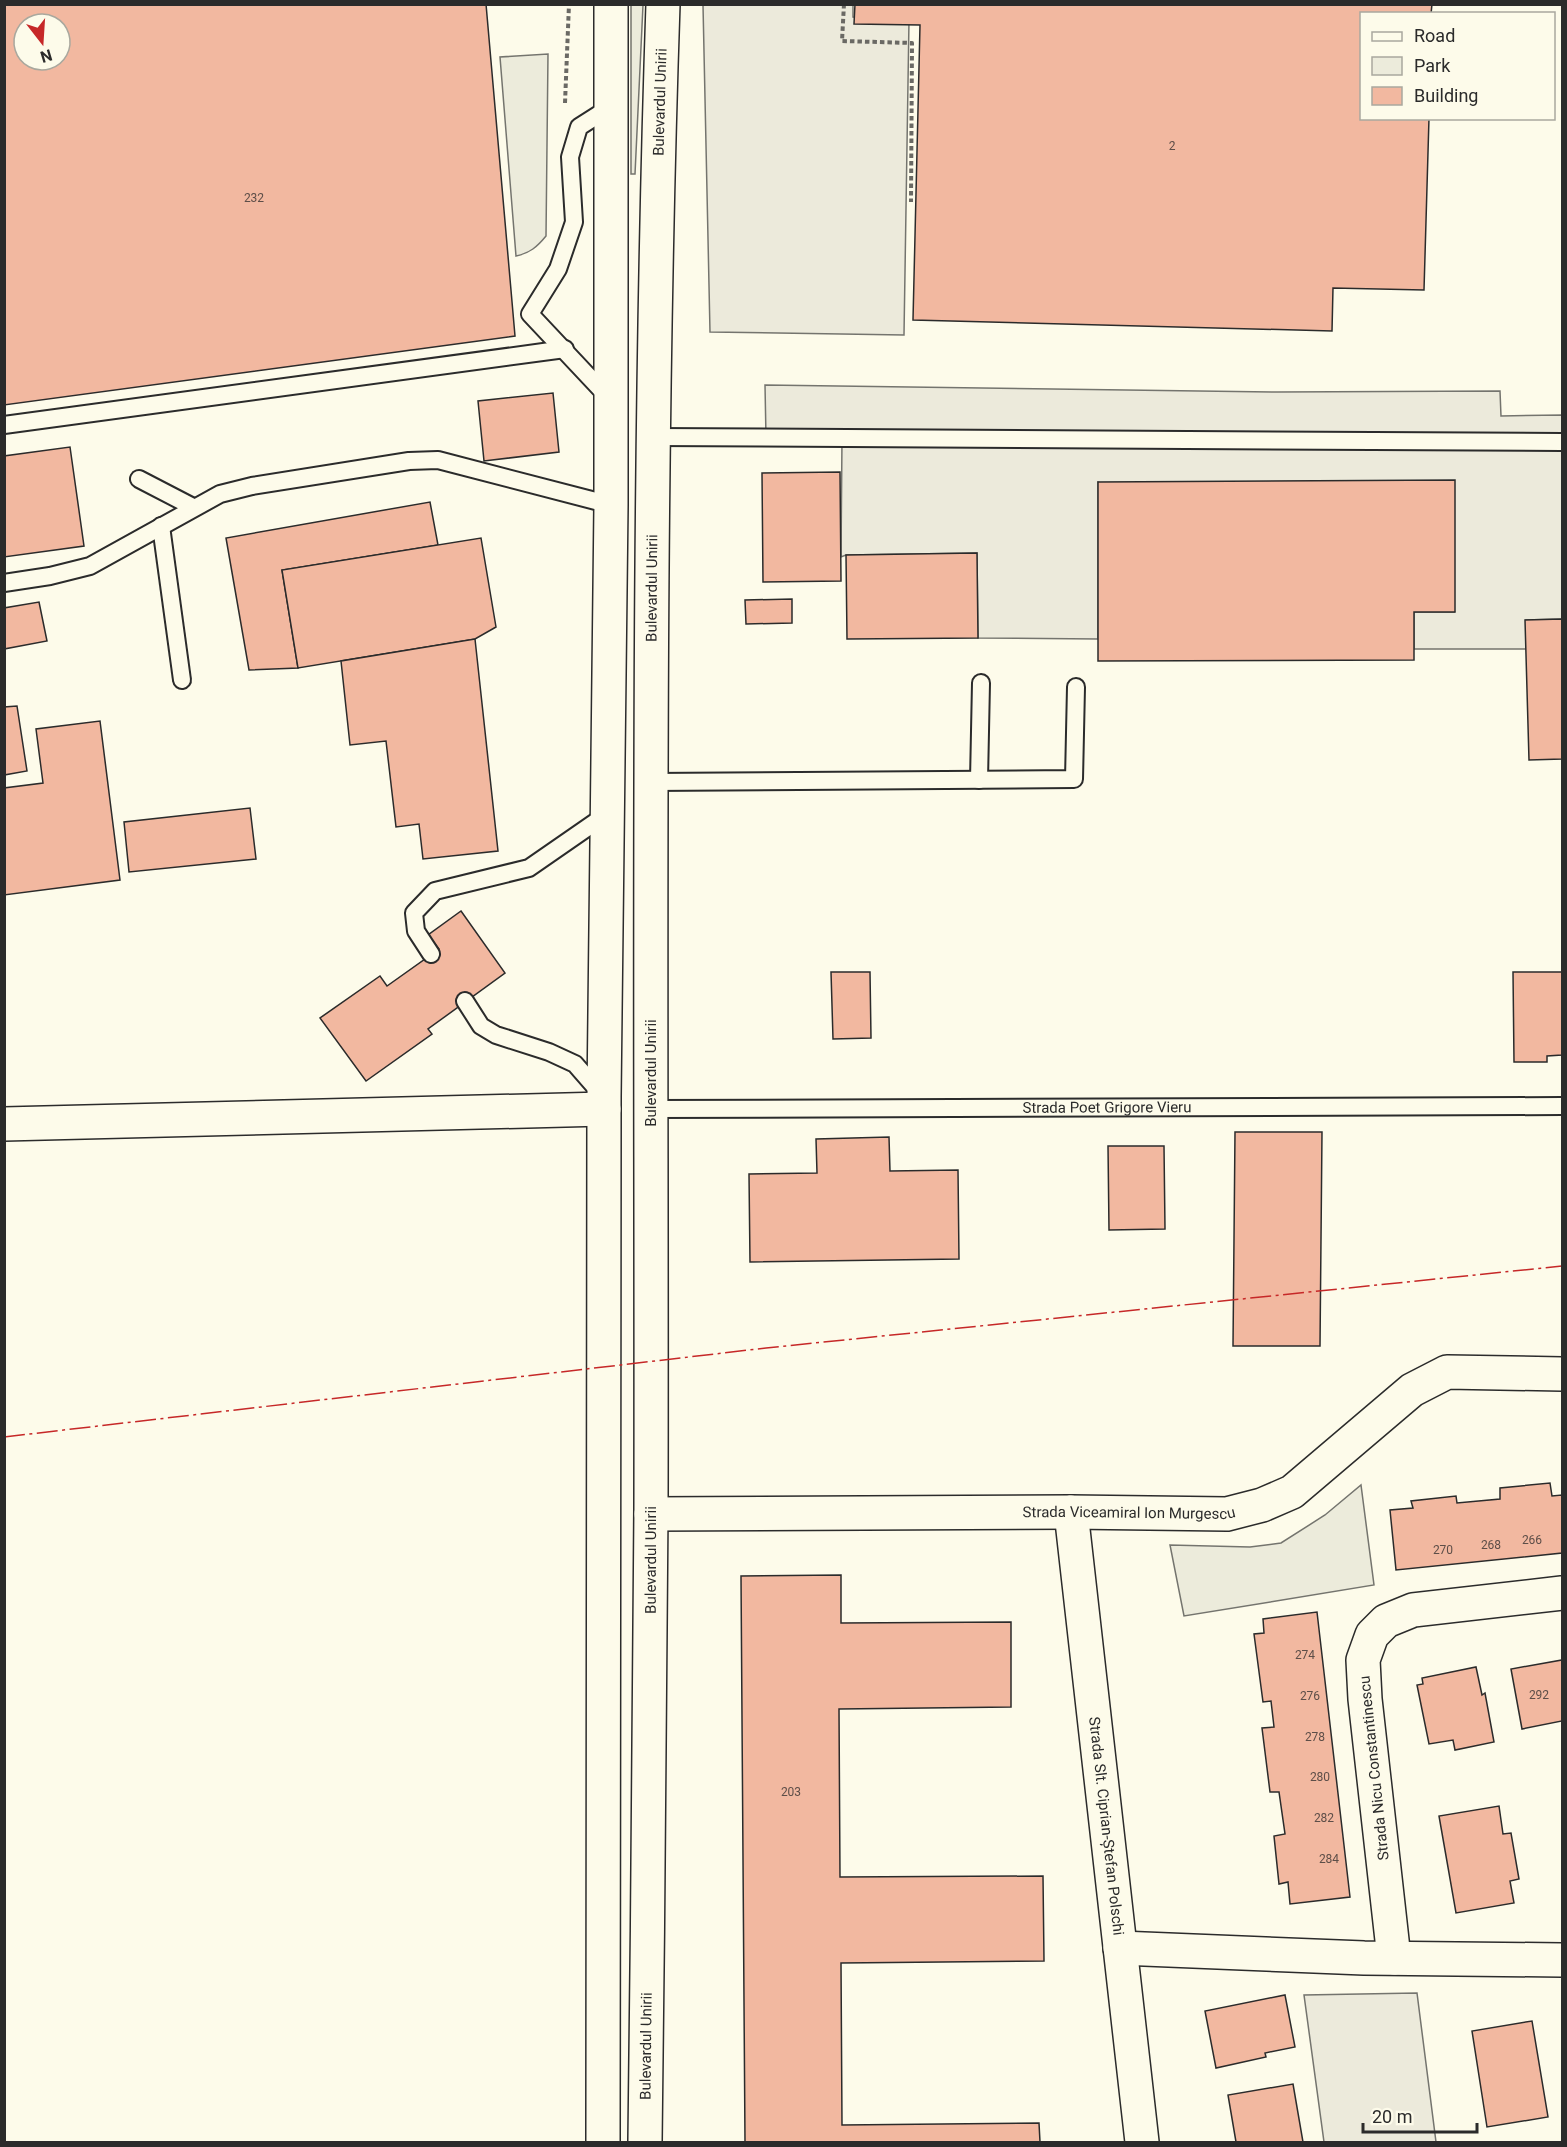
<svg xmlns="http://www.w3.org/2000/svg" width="1567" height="2147" viewBox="0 0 1567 2147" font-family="Roboto,sans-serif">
<rect width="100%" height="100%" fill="#fdfbea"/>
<g fill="#ecebdb" stroke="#74746e" stroke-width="1.5">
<polygon points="631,5 643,5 635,174 631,174"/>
<path d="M548 54 546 236C537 247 530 253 516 256L500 57Z"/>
<polygon points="1361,1485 1374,1585 1184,1616 1170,1545 1250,1547 1281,1543 1325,1515"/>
</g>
<g fill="#eceadb" stroke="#74746e" stroke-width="1.5">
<polygon points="703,5 853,5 853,17 909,20 904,335 710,332"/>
<polygon points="765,385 1277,392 1500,391 1501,416 1562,415 1562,619 1526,620 1526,649 1414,649 1414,612 1455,612 1098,482 1098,639 978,638 977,553 846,555 841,557 842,438 766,437"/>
<polygon points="1417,1993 1436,2142 1324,2142 1304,1995"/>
</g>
<g fill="#f2b8a0" stroke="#2b2b2b" stroke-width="1.5" fill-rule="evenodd">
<path d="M4 4H486L515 336 4 405ZM24 24H60V60H24Z"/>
<polygon points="855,4 1432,4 1431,14 1362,14 1362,118 1429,118 1424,290 1333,288 1332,331 913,320 920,25 854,24"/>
<polygon points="553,393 559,452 484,461 478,401"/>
<polygon points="70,447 84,546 4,557 4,456"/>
<polygon points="840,472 841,581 763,582 762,473"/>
<polygon points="1455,480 1455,612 1414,612 1414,660 1098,661 1098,482"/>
<polygon points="430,502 438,545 282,570 298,668 249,670 226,538"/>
<polygon points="481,538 496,627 475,639 298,668 282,570"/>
<polygon points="977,553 978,638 847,639 846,555"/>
<polygon points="792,599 792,623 746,624 745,600"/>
<polygon points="39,602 47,641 4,649 4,608"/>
<polygon points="1562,619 1562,759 1529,760 1525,620"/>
<polygon points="475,639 498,851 423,859 419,824 396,827 386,741 350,745 341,661"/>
<polygon points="17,706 27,771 4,775 4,707"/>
<polygon points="100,721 120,880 4,895 4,788 43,783 36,729"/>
<polygon points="250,808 256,859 129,872 124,822"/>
<polygon points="461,911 505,973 428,1029 432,1034 366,1081 320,1018 380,976 387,986 439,949 428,935"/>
<polygon points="831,972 870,972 871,1038 833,1039"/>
<polygon points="1513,972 1562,972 1562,1055 1547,1056 1547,1062 1514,1062"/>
<polygon points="1235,1132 1322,1132 1320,1346 1233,1346"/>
<polygon points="889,1137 890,1171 958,1170 959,1259 750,1262 749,1174 817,1173 816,1139"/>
<polygon points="1108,1146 1164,1146 1165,1229 1109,1230"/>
<polygon points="1550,1483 1552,1496 1562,1495 1562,1553 1396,1570 1390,1510 1413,1508 1411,1501 1456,1496 1457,1503 1500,1499 1500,1488"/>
<polygon points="841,1575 841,1623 1011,1622 1011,1707 839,1709 840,1877 1043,1876 1044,1961 841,1963 842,2125 1039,2123 1040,2142 745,2142 741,1576"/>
<polygon points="1317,1612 1350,1897 1290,1904 1288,1882 1279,1884 1274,1836 1285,1834 1279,1792 1270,1792 1262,1728 1274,1727 1271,1701 1263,1702 1254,1634 1264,1633 1263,1619"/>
<polygon points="1562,1660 1562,1721 1522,1729 1511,1669"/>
<polygon points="1476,1667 1482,1695 1485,1693 1494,1742 1455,1750 1453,1740 1429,1744 1417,1685 1423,1684 1422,1678"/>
<polygon points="1499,1806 1503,1834 1511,1833 1519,1879 1510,1881 1514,1903 1456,1913 1439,1816"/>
<polygon points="1285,1995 1295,2047 1265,2053 1266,2057 1216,2068 1205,2011"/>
<polygon points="1532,2021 1548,2117 1487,2127 1472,2031"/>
<polygon points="1293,2084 1303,2142 1236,2142 1228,2095"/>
</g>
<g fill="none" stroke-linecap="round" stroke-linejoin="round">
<defs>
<g id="service">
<polyline points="608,397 530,314 558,269 574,222 570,157 579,127 612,106"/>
<polyline points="4,425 565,349"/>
<polyline points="653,437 1562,442"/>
<polyline points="139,479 193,507"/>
<polyline points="161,526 182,680"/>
<polyline points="4,583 50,576 90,566 220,494 252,486 409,461 438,460 611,505"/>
<polyline points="979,780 981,683"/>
<polyline points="651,782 1074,779 1076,687"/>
<polyline points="431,954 416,931 414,913 435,891 529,868 607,814"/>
<polyline points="465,1001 481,1026 496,1035 549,1052 575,1064 602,1095"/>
<path id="s1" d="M651 1109 1562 1106"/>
</g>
<g id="minor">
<polyline points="4,1124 604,1109"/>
<path id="s2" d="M1071 1512 1142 2142"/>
<path id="s3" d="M651 1514 1071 1512 1227 1514 1262 1505 1292 1492 1412 1390 1447 1372 1562 1374"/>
<polyline points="1120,1948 1364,1958 1562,1960"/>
<polyline points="1394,1958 1365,1699 1363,1660 1372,1635 1386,1621 1413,1610 1562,1593"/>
</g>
<g id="primary">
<polyline points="603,2142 604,1097 611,505 611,4"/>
<path id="s4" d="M645 2142C647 1931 651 1720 651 1509 652 1007 646 506 663 4"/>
</g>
</defs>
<use href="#service" stroke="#2b2b2b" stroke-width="20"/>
<use href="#minor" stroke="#2b2b2b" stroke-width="36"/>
<use href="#primary" stroke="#2b2b2b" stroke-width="36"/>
<g stroke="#6a6964" stroke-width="4" stroke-dasharray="4.5 3" stroke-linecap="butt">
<polyline points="844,4 842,41 912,43 911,202"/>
<polyline points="565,103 569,4"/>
</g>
<use href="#service" stroke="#fdfbea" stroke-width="16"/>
<use href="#minor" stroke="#fdfbea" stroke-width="33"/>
<use href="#primary" stroke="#fdfbea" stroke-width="33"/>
<polyline stroke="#c62828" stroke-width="1.5" stroke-dasharray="21 4.5 3 4.5" stroke-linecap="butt" points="4,1437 766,1348 1562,1266"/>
</g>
<g text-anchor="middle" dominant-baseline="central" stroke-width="4.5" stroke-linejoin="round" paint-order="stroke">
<g font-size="12" fill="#5d4e48">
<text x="1172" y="146">2</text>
<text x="254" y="198">232</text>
<text x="1532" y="1540">266</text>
<text x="1491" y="1545">268</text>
<text x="1443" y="1550">270</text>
<text x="1305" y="1655">274</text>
<text x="1539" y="1695">292</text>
<text x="1310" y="1696">276</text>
<text x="1315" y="1737">278</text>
<text x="1320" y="1777">280</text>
<text x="791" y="1792">203</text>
<text x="1324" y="1818">282</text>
<text x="1329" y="1859">284</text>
</g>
<g font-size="15" fill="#2b2b2b" stroke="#fdfbea">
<text stroke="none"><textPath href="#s4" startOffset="2040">Bulevardul Unirii</textPath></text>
<text stroke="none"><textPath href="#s4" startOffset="1554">Bulevardul Unirii</textPath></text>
<text transform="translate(651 1073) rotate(-90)">Bulevardul Unirii</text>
<text stroke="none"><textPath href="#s1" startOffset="456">Strada Poet Grigore Vieru</textPath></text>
<text stroke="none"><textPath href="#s3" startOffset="478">Strada Viceamiral Ion Murgescu</textPath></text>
<text stroke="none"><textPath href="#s4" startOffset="582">Bulevardul Unirii</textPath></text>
<text transform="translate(1374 1768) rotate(-96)">Strada Nicu Constantinescu</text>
<text stroke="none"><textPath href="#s2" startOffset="316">Strada Slt. Ciprian-Ștefan Polschi</textPath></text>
<text stroke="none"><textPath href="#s4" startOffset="96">Bulevardul Unirii</textPath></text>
</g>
</g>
<rect width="1567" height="2147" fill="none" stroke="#2b2b2b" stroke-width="12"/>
<rect x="1360" y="12" width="195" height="108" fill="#fdfbea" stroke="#a9a89e" stroke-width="1.5"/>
<rect x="1372" y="32" width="30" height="9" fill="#fdfbea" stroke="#a9a89e" stroke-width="1.5"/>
<text x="1414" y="42" font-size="18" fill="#2b2b2b">Road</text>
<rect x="1372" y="57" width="30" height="18" fill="#ecebdb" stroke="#a9a89e" stroke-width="1.5"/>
<text x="1414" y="72" font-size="18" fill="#2b2b2b">Park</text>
<rect x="1372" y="87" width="30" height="18" fill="#f2b8a0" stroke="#a9a89e" stroke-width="1.5"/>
<text x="1414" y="102" font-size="18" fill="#2b2b2b">Building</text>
<g transform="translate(42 42) rotate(163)"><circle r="28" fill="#fdfbea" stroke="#a9a89e" stroke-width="1.5"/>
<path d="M0-4.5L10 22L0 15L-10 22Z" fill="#c62828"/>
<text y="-9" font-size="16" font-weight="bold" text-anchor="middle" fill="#2b2b2b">N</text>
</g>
<path d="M1363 2123v9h114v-9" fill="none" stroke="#2b2b2b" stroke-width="3"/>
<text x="1372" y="2123" font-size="18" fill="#2b2b2b" stroke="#fdfbea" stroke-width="4.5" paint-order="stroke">20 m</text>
</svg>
